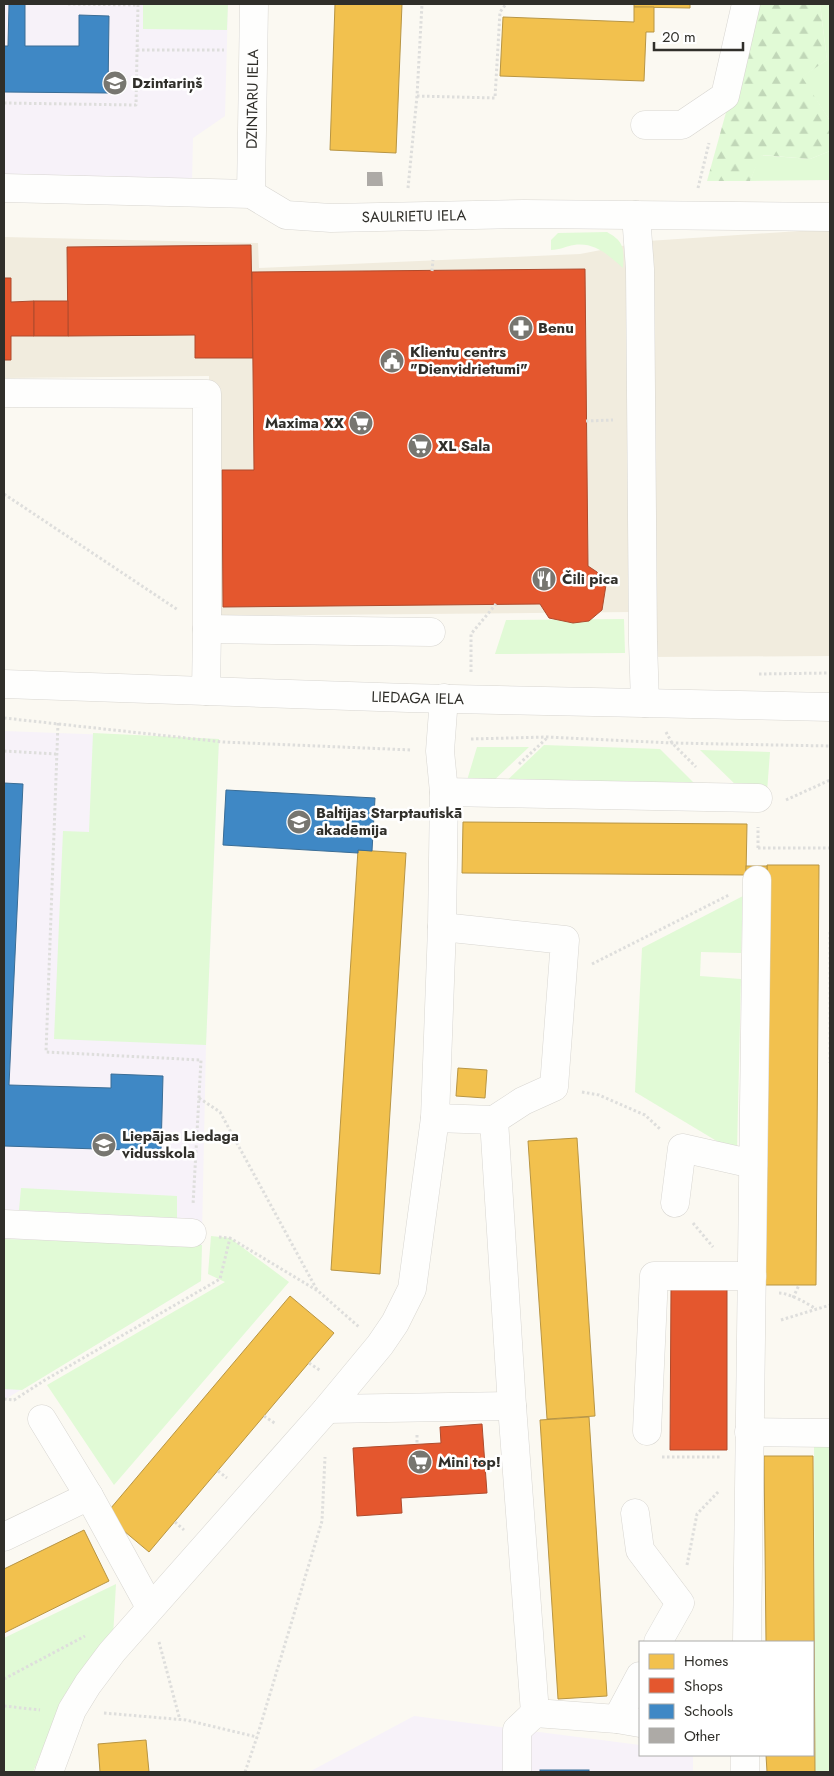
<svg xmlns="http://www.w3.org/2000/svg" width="834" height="1776" viewBox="0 0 834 1776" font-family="Jost,sans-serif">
<defs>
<pattern id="forest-firs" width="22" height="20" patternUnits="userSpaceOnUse" patternTransform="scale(1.25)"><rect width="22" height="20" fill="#e1fad6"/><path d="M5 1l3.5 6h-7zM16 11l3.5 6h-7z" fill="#c1d7b8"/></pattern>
</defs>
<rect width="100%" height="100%" fill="#fbf9f2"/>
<polygon fill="#f1ecde" points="830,229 830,656 651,657 632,612 211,616 209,376 4,378 4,237 258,243 259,268 580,254 648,241"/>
<g fill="#f7f2f9">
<polygon points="4,4 228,4 225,116 193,138 192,181 4,175"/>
<polygon points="4,731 219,739 206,1045 201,1281 4,1400"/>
<polygon points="414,1716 640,1745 640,1755 693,1755 693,1772 309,1772"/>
</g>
<g fill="#e1fad6">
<polygon points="143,4 228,4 227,30 143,29"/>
<polygon points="820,4 830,4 830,127 829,119 801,77 827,60"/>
<polygon points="830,151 830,180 750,181 760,155 810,159"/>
<path d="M607 232C625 242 624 249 623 268 608 255 595 242 574 245 566 246 560 250 551 250V240L558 233Z"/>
<polygon points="624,619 625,653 495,654 506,620"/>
<polygon points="93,733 219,739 206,1045 54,1039 63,831 89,832"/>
<polygon points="544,745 660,749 697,786 498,789"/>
<polygon points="477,747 529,747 487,787 465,787"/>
<polygon points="700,750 770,752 767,792 741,790"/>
<polygon points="743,896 741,953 701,952 700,976 741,979 737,1150 720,1143 635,1092 642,948"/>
<polygon points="21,1188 177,1196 177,1218 19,1210"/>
<polygon points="211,1236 230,1238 289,1282 114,1485 47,1385 225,1282 208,1274"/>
<polygon points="4,1239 202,1245 201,1281 22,1390 4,1389"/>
<polygon points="814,1443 830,1444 830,1772 815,1772"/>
<polygon points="116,1584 113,1637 65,1694 33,1772 4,1772 4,1638"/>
</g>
<polygon fill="url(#forest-firs)" points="756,4 820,4 827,60 802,77 829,119 830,151 810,159 761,155 750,181 707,181"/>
<g fill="#f2c14e" stroke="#b89543">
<polygon points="335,4 402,4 396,153 330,150"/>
<polygon points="634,4 690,4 690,8 634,7"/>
<polygon points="634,7 654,7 654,32 646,32 644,81 500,76 503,17 634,22"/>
<polygon points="463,822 747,824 746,875 462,873"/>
<polygon points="358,850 406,853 380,1274 331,1270"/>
<polygon points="767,865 819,865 816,1285 764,1285"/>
<rect x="746" y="866" width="21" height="8"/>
<polygon points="458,1068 487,1070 485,1098 456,1096"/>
<polygon points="577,1138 595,1416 547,1419 528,1141"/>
<polygon points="290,1296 334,1333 149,1552 105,1515"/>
<polygon points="589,1417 607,1696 558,1699 540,1420"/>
<polygon points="764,1456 813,1456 815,1772 767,1772 766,1755 813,1755 813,1642 766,1642"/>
<polygon points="84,1530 109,1581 4,1633 4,1569"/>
<polygon points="146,1740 149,1772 100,1772 98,1744"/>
</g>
<g fill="#e4572e" stroke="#ae4b2d">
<polygon points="251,245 253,358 195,358 195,335 68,336 67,247"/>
<polygon points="585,269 588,566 597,572 606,585 602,610 589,621 573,623 549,618 540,604 223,607 222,470 254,470 252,272"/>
<polygon points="4,278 11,278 11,302 34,301 34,336 11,336 11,360 4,360"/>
<rect x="34" y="301" width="34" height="35"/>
<polygon points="671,1288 727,1288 727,1450 670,1450"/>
<polygon points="482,1424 487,1493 401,1498 402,1513 357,1516 353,1448 441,1443 440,1427"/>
</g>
<g fill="#3f88c5" stroke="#3a6d96">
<polygon points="9,4 25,4 25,46 79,46 79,15 109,16 108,93 4,92 4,46 8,46"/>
<polygon points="4,783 23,784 9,1085 111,1088 111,1074 163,1076 161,1151 4,1146"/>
<polygon points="226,790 375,798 372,851 358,850 358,853 223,845"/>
<rect x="540" y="1770" width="49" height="2"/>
</g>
<polygon fill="#adaaa6" points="367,172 382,172 383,186 367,186"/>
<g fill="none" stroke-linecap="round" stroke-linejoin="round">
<defs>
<g id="minor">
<polyline points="645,125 682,125 725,96 746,4"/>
<path id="s1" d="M4 188 251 194 286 215 331 218 524 214 830 217"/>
<path id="s2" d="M251 194 254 4"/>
<polyline points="636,215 640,269 643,642 645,703"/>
<polyline points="4,393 207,394 207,629 206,691"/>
<polyline points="207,629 431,632"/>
<path id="s3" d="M4 684 408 698 830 707"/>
<polyline points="444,792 758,798"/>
<polyline points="442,927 565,940 554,1087 523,1101 494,1120 512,1406 535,1713 617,1719 640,1723"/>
<polyline points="435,1118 494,1120"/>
<polyline points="675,1203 682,1148 753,1164"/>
<polyline points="4,1224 192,1233"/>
<polyline points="327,1409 512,1406"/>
<polyline points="647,1431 654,1276 752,1276"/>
<polyline points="749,1432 830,1433"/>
<polyline points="89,1496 150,1607"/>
<polyline points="635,1513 640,1550 680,1603 658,1642"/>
<polyline points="4,1537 89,1496 42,1419"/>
<polyline points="747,1642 757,880"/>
<polyline points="617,1719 640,1676"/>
<polyline points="49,1772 72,1710 88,1684 112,1652 327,1409 380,1345 395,1323 412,1289 435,1118 442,927 444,792 440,751 444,698"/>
<polyline points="517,1772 517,1730 535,1713"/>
<polyline points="745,1772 745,1755"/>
</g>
</defs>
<use href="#minor" stroke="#d8d6d1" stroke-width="29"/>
<g stroke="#dededc" stroke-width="3" stroke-dasharray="2.5 2.5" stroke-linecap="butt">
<polyline points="68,4 138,5"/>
<polyline points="137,50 224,50"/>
<polyline points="417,96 495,98 500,12 506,4"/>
<polyline points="4,103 136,105 138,4"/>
<polyline points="408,188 417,96 422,4"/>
<polyline points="698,188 709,143"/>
<polyline points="432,271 433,260"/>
<polyline points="586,421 613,420"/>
<polyline points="4,494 178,610"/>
<polyline points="471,672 471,634 496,604"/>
<polyline points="759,674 830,673"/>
<polyline points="4,718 223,742 412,750"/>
<polyline points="58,723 46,1052 201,1060 193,1205"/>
<polyline points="666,732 672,743 696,767"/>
<polyline points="471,739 547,737 672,743 830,746"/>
<polyline points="4,751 56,754"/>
<polyline points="519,764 547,738"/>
<polyline points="786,800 830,780"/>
<polyline points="758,848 830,848"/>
<polyline points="758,848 758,827"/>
<polyline points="830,932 830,1063"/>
<polyline points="592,964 729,895"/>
<polyline points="582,1092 599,1095 645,1115 660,1129"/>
<polyline points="199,1098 220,1112 317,1290"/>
<polyline points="693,1223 713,1247"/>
<polyline points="219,1237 230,1238 318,1291 359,1327"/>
<path d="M779 1293C789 1293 807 1303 816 1309"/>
<polyline points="793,1298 799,1285"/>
<polyline points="781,1320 830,1305"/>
<polyline points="309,1363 321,1371"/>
<polyline points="4,1399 14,1400 45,1380 220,1279 230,1238"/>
<polyline points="264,1416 276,1424"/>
<polyline points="417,1435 417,1444"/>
<polyline points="662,1457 721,1457"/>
<polyline points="218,1471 227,1478"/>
<polyline points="175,1522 184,1530"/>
<polyline points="687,1565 697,1514 719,1491"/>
<polyline points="159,1642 180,1720"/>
<polyline points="4,1679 85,1636"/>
<polyline points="4,1706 40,1710"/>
<polyline points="104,1713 186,1720 257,1737"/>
<polyline points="245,1772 257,1737 322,1521 325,1457"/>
</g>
<use href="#minor" stroke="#fefefd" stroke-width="28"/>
</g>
<defs>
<symbol id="school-disc" viewBox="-11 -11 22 22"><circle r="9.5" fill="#777670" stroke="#fff"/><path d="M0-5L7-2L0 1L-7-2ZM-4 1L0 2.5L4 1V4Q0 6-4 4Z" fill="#fff"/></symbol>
<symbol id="pharmacy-disc" viewBox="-11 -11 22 22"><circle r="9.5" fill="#777670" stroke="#fff"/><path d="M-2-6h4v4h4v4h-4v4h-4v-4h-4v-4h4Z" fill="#fff"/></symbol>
<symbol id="civic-disc" viewBox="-11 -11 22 22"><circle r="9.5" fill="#777670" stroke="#fff"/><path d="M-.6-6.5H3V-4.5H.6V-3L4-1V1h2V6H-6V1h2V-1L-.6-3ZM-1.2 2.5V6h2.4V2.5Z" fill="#fff"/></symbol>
<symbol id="supermarket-disc" viewBox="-11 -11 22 22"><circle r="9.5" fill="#777670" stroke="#fff"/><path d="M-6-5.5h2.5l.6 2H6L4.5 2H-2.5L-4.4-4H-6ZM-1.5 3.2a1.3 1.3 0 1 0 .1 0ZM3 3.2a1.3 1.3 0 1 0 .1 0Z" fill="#fff"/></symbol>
<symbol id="restaurant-disc" viewBox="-11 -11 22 22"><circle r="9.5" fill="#777670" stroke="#fff"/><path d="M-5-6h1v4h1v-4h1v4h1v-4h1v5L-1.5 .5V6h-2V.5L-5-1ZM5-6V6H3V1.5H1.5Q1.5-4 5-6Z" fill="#fff"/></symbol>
<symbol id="university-disc" viewBox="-11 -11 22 22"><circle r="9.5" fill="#777670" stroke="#fff"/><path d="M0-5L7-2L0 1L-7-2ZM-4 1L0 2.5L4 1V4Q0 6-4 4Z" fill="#fff"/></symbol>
</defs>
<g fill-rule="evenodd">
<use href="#school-disc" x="101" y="69" width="28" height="28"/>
<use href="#pharmacy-disc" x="507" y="314" width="28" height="28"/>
<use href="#civic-disc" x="378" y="347" width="28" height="28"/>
<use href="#supermarket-disc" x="347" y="409" width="28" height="28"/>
<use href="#supermarket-disc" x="406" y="432" width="28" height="28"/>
<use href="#restaurant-disc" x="530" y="565" width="28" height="28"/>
<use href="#university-disc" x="285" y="808" width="28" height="28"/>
<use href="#school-disc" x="90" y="1131" width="28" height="28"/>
<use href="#supermarket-disc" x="406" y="1448" width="28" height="28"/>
</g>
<g text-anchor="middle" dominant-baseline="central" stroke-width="5" stroke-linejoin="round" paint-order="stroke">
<g font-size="15" font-weight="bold" fill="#302f2a" stroke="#fff" text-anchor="start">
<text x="132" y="83">Dzintariņš</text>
<text x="538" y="328">Benu</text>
<text x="410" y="352">Klientu centrs<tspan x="410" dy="17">"Dienvidrietumi"</tspan></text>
<text x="344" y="423" text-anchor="end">Maxima XX</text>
<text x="438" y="446">XL Sala</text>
<text x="562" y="579">Čili pica</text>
<text x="316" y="813">Baltijas Starptautiskā<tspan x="316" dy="17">akadēmija</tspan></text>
<text x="122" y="1136">Liepājas Liedaga<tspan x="122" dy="17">vidusskola</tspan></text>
<text x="438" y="1462">Mini top!</text>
</g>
<g font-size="15" fill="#302f2a" stroke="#fff">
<text stroke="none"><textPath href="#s2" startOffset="95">DZINTARU IELA</textPath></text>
<text stroke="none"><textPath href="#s1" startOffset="416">SAULRIETU IELA</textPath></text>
<text stroke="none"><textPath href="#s3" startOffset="414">LIEDAGA IELA</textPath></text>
</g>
</g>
<rect width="834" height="1776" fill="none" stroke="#302f2a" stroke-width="10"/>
<rect x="639" y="1641" width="175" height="115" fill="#ffffff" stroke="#acacaa"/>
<rect x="649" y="1654" width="25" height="15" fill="#f2c14e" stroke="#acacaa"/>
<text x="684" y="1666" font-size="15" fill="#302f2a">Homes</text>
<rect x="649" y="1678" width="25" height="15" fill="#e4572e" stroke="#acacaa"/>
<text x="684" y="1691" font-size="15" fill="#302f2a">Shops</text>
<rect x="649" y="1704" width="25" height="15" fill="#3f88c5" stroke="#acacaa"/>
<text x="684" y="1716" font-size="15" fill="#302f2a">Schools</text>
<rect x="649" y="1728" width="25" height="15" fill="#adaaa6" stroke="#acacaa"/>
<text x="684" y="1741" font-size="15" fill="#302f2a">Other</text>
<path d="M654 42v8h89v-8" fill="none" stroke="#302f2a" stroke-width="2.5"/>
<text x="662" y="42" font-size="15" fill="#302f2a" stroke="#ffffff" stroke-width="4" paint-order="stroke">20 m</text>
</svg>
